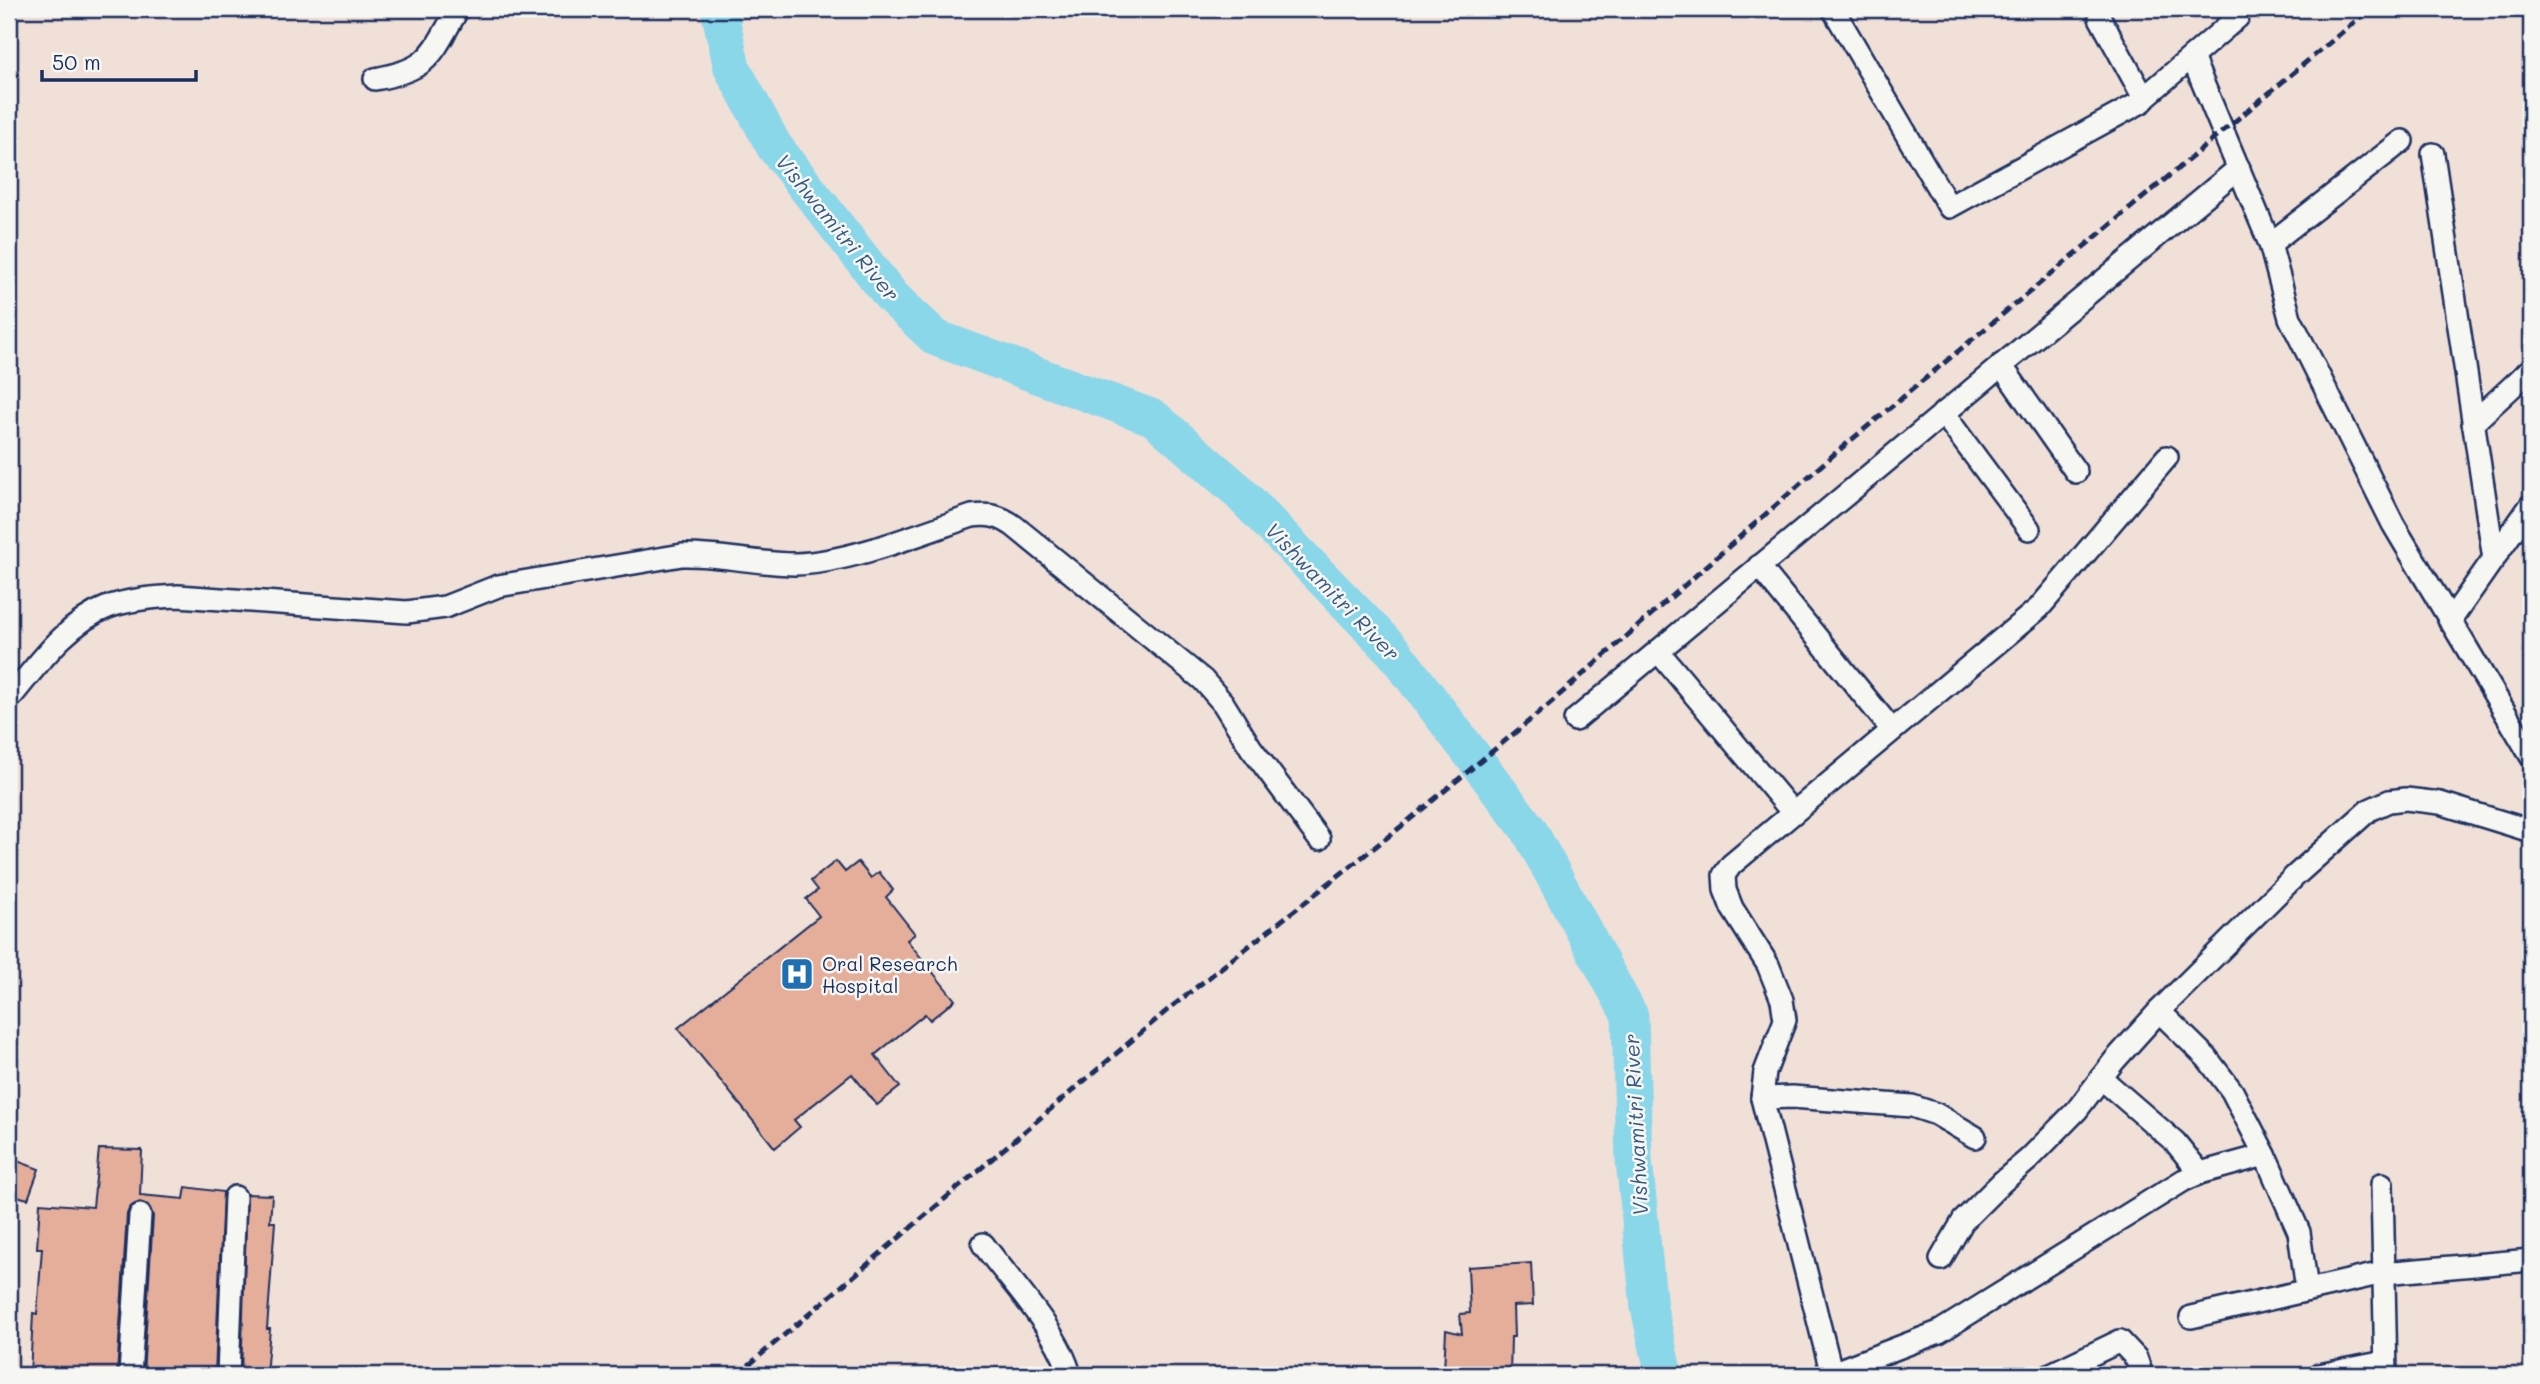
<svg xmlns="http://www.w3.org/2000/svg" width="2540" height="1384" viewBox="0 0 2540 1384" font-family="Mali,sans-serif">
<rect width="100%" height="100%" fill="#f1e0d8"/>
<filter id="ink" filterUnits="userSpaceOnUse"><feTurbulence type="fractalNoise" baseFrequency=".0143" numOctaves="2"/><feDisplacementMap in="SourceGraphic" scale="14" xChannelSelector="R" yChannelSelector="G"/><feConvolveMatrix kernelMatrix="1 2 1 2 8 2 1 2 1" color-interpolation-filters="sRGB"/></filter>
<g filter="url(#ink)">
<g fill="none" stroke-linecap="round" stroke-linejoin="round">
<polyline stroke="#8ad7ea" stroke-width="37" points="719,9 732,68 774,146 892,297 936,338 1154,418 1235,488 1393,651 1529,830 1630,1016 1634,1160 1649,1308 1664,1375"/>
</g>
<g fill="#e5ae9b" stroke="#1b2f5e" stroke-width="2">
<polygon points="836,861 845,872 858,862 871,878 879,872 893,890 886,897 915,934 907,940 955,1000 930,1020 925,1014 875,1055 900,1087 877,1105 852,1074 794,1120 800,1127 775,1148 678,1028 819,916 806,899 818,890 811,881"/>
<polygon points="99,1149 142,1150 140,1195 184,1199 186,1187 223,1192 215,1375 143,1375 153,1216 148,1205 140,1202 130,1207 127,1214 117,1375 30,1375 33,1313 37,1314 42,1248 37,1248 40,1203 93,1207"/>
<polygon points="9,1158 39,1169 28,1199 9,1194"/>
<polygon points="247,1194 272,1195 270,1222 275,1222 267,1329 270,1329 266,1375 241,1375"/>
<polygon points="1531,1263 1533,1305 1513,1306 1514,1337 1511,1337 1510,1375 1463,1375 1458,1370 1444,1371 1446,1330 1462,1334 1460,1314 1470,1313 1468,1267"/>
</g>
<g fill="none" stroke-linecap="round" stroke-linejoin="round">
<defs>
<g id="minor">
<polyline points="1833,9 1949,207 2143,101 2144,98 2100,18"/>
<polyline points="2192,57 2270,244"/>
<path d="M375 79C431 69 431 55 458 9"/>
<polyline points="2144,98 2238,17 2240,9"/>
<polyline points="2402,141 2270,244 2290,318 2393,524 2531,756"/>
<polyline points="2433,154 2494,559"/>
<polyline points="2001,365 2076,472"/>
<polyline points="1943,413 2029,529"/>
<polyline points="2473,423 2531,369"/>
<polyline points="1759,566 1892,730"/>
<polyline points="2450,621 2531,505"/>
<polyline points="1658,651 1793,813"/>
<path d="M9 699C37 666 66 623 108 607 130 599 155 597 178 596L407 612 445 607 498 586 682 555C720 554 757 564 795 564 848 563 922 533 972 516 990 514 1000 516 1014 526L1203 680 1223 703 1251 748 1319 839"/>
<polyline points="1575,720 2239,168"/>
<polyline points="2159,1011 2207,1058 2232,1091 2265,1155 2299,1232 2307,1290"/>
<polyline points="2101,1078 2175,1142 2200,1173"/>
<polyline points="1762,1098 1792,1097 1912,1106 1936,1114 1975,1137"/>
<polyline points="2382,1184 2386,1375"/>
<path d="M983 1244C1010 1281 1059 1332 1070 1375"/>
<polyline points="1941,1259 1963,1221 2002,1182 2029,1159 2077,1110 2114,1061 2159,1011 2296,875 2369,810 2389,801 2406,799 2440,803 2531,831"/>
<polyline points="2191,1317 2383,1273 2531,1260"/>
<polyline points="1832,1373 1939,1332 2184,1180 2200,1173 2265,1155"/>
<polyline points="130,1375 140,1215"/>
<polyline points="228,1375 235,1197"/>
<polyline points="1832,1375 1762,1098 1765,1072 1785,1020 1782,1000 1768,965 1732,908 1725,890 1724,875 1731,865 2039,608 2167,457"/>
<polyline points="2049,1375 2120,1341 2136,1358 2142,1375"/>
<polyline points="2319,1375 2385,1362"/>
</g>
</defs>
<use href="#minor" stroke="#1b2f5e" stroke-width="26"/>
<use href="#minor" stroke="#f6f6f2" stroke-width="21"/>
<polyline stroke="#1b2f5e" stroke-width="5" stroke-dasharray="10 5" stroke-linecap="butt" points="737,1375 1170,1008 1403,825 1540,712 1832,456 2370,9"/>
</g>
</g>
<defs>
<symbol id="hospital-square" viewBox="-11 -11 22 22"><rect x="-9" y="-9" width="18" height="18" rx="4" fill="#1f6fb2" stroke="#f6f6f2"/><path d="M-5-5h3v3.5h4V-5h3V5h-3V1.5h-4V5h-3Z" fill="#fff"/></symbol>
</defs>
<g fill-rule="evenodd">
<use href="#hospital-square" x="778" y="955" width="38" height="38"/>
</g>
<g text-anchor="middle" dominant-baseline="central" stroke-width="5" stroke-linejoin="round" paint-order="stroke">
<g font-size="19" fill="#1b2f5e" stroke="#f6f6f2" text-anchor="start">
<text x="822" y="963">Oral Research<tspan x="822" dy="22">Hospital</tspan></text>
</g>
<g font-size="21" font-style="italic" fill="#375981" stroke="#f6f6f2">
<text transform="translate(838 227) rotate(51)">Vishwamitri River</text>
<text transform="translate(1333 591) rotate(46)">Vishwamitri River</text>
<text transform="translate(1635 1125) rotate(-93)">Vishwamitri River</text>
</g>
</g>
<rect width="2540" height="1384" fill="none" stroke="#f6f6f2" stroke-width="35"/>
<rect x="18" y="18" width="2505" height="1349" fill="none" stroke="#1b2f5e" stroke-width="2.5" filter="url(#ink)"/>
<path d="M42 70v10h154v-10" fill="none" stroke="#1b2f5e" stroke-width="3.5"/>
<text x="52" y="70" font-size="21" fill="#1b2f5e" stroke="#f6f6f2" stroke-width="5" paint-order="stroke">50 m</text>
</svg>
